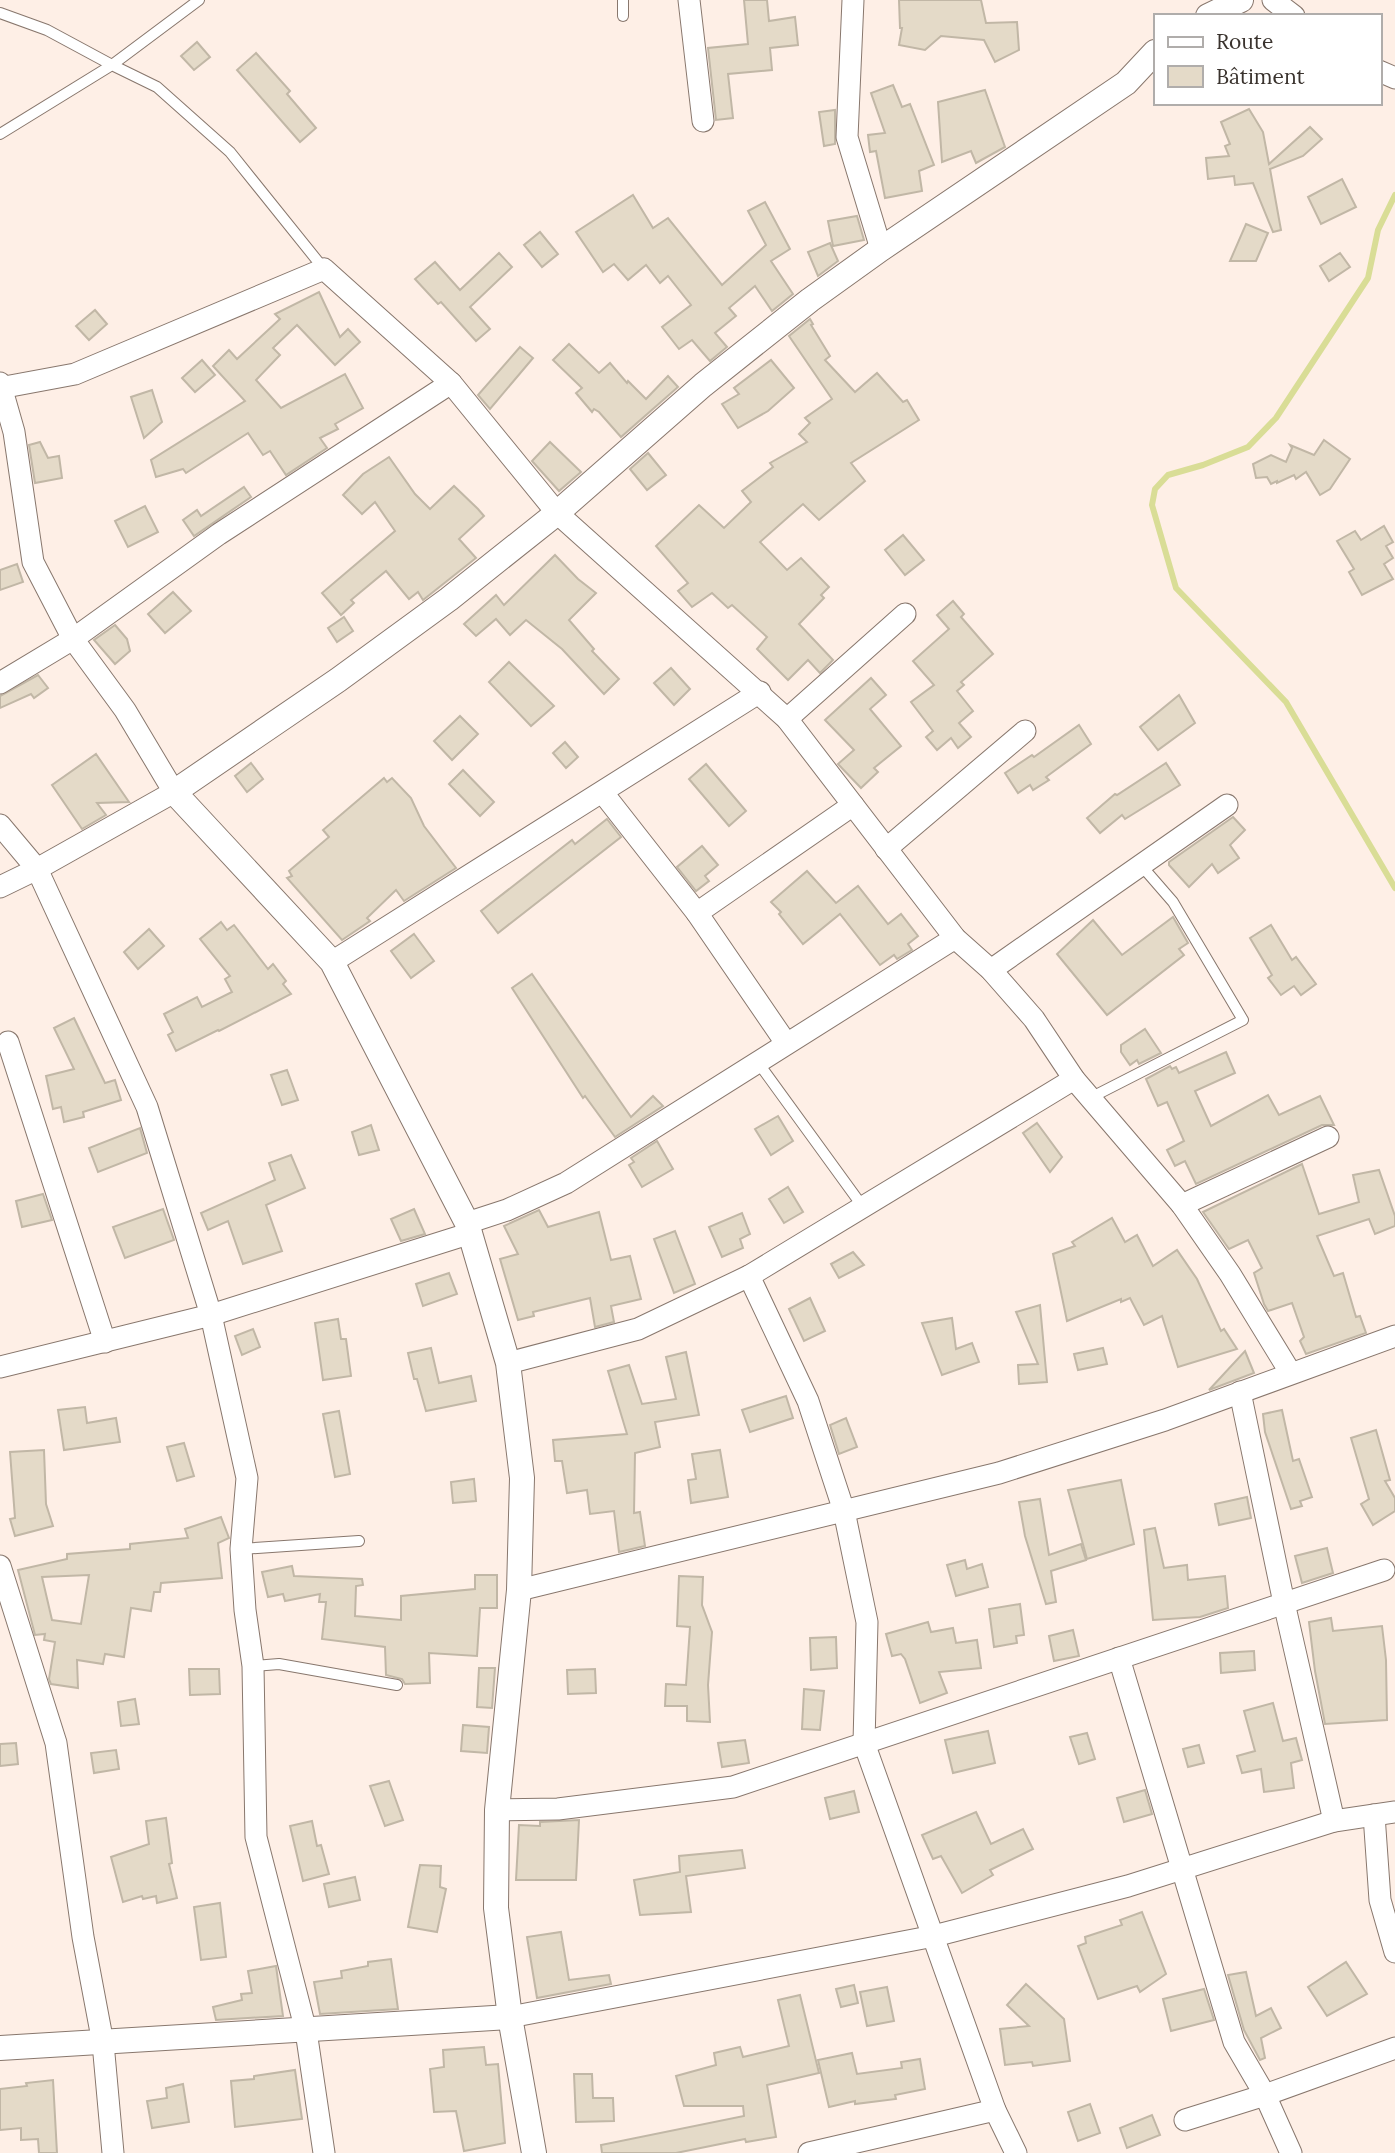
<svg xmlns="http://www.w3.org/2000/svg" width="1395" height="2153" viewBox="0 0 1395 2153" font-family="Lora,serif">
<rect width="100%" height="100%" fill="#feefe6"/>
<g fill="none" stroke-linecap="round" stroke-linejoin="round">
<polyline stroke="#d9dd96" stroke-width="6" points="1395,195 1378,230 1368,278 1276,418 1248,447 1203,465 1168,475 1155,489 1152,505 1176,588 1286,702 1395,888"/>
</g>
<g fill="#e4dac8" stroke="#c1b7a6" stroke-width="2" fill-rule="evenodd">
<polygon points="744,0 767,0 769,21 795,17 798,45 770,48 772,70 728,74 733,118 716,120 708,48 748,44"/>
<polygon points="899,0 981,0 986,23 1017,22 1019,50 995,62 984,40 941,36 925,50 899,45 902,28 900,28"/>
<polygon points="197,42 210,57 194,70 181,56"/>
<polygon points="256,53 290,91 287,94 316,128 300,142 237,70"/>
<polygon points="893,85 902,107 910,104 934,165 919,171 922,191 885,198 876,151 870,152 868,135 885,133 871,93"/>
<polygon points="985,90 1005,147 976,163 971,151 942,162 938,102"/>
<polygon points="1249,109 1263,132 1269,164 1310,127 1322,139 1303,156 1270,169 1281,230 1273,232 1253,183 1235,185 1234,176 1208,179 1206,158 1229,156 1225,146 1230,144 1221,122"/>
<polygon points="835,110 835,144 824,146 819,112"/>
<polygon points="1342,179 1356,207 1321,224 1308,197"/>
<polygon points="633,195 653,228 668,218 722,285 766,245 748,211 765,202 790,249 771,261 793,294 772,311 755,286 729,308 736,316 715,333 727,347 710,361 692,340 679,349 662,327 691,305 668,276 660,283 646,265 628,280 614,264 603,272 576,232"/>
<polygon points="857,216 864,240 833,246 828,221"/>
<polygon points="1246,224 1268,233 1256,261 1230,261"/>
<polygon points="540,232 558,254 542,267 524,245"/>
<polygon points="830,243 838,261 818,276 808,252"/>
<polygon points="499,253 512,267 470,307 490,329 476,341 441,302 438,304 415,279 435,262 460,290"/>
<polygon points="1340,253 1350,267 1329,281 1320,266"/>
<polygon points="319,292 340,337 348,329 360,342 335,365 297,325 273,348 280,355 256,380 281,408 345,374 363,408 335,424 338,429 320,438 327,448 286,475 270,451 263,455 248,433 186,473 183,469 156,477 151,460 245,401 213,366 229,350 237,359 280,319 275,314"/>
<polygon points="95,310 107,324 89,340 76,326"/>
<polygon points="810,319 813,324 811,325 830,356 825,360 855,392 877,373 903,402 907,400 919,420 851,463 865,481 819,520 803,504 760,542 787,570 801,558 829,587 821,595 824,598 799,624 833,660 820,673 808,660 788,680 757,649 767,637 732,605 728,608 712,593 692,607 678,591 688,583 656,546 699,505 724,528 751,502 742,491 773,467 770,463 807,442 799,434 810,423 805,418 832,399 789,336"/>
<polygon points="569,344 599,373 610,363 627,383 628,381 646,399 668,376 678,387 621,437 599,412 594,409 592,412 576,393 582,388 553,360"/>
<polygon points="520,347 533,358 490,409 478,395"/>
<polygon points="202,360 215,375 195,392 182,378"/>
<polygon points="771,360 794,388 768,411 738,428 722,404 739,394 734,388"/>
<polygon points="152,390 162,422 144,438 131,397"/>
<polygon points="1324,440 1350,459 1330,489 1320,495 1306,472 1296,479 1294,475 1277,483 1277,481 1271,484 1267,477 1256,478 1253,464 1271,455 1286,462 1292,448 1290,445 1314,455"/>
<polygon points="40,442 48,458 59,456 62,478 35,483 29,445"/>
<polygon points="550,442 581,472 559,491 532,461"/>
<polygon points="648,453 666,475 647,490 630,469"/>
<polygon points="389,457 415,494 430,509 454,486 478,509 484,516 459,539 476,558 423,600 418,592 409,599 386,571 351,600 354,603 341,615 322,593 395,531 375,502 362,514 343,495 363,474"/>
<polygon points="244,487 251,497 194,536 183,520 197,510 201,516"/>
<polygon points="145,506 158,532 128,547 115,521"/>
<polygon points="1384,526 1393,542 1386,546 1393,558 1384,564 1393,579 1362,595 1349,572 1354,569 1337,541 1355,531 1361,540"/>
<polygon points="903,535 924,560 905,575 885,550"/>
<polygon points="555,555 578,579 596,593 569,620 594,649 592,651 619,679 604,694 562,649 526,620 510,635 496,619 476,636 464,624 496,595 504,605"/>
<polygon points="17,564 23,582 0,590 0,570"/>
<polygon points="173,592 191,611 165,633 148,614"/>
<polygon points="953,601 964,614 961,617 993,654 961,682 964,685 957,691 973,711 959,723 971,737 958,748 951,738 937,750 926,737 933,731 911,702 934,685 913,661 949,629 937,615"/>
<polygon points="344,617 353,631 337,642 328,628"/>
<polygon points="115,625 127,639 130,651 115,664 94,640"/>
<polygon points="509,662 554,706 531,726 489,682"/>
<polygon points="671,668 690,689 674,705 654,683"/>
<polygon points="38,675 48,688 34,698 31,694 0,708 0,696"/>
<polygon points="871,678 886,695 870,709 901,746 874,768 878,772 861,788 838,764 854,750 825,720"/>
<polygon points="1179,695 1195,723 1158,750 1140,727"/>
<polygon points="460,716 478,734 452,760 434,741"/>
<polygon points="1079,725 1091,744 1046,777 1049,780 1033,790 1030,785 1018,793 1005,773 1032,755 1034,757"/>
<polygon points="565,742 578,757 566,768 553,753"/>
<polygon points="96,754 129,802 97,803 106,815 82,829 52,785"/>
<polygon points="251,763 263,779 247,792 235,776"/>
<polygon points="1166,763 1180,785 1125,819 1122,815 1100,833 1087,818 1115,794 1117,795"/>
<polygon points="706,764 746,811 729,826 689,779"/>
<polygon points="463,770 494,802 480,816 449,784"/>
<polygon points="384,778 387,782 392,778 411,798 424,826 456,868 404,901 396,890 367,918 370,921 342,940 287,878 292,876 289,871 329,837 323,830"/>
<polygon points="1233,817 1245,830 1230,845 1239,858 1218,873 1212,864 1189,887 1169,865 1169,862"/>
<polygon points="607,819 621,837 498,933 481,911 572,840 575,844"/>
<polygon points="702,846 718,865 705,876 709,881 696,891 677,867"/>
<polygon points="807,871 836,903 858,886 888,924 901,914 918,936 908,944 912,950 897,959 894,955 880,965 840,914 803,944 779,914 781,912 771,902"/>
<polygon points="1173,917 1188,943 1179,949 1184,955 1107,1015 1057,954 1093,920 1122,955"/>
<polygon points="221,922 227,930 234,925 268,969 273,964 286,981 283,984 291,994 219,1031 218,1030 176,1051 168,1035 173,1032 164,1014 197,997 202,1007 232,992 225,979 230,976 200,939"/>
<polygon points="1271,925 1292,960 1296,957 1316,984 1301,995 1294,986 1281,995 1268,978 1272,975 1250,938"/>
<polygon points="149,929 164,946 138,969 124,952"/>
<polygon points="414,934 434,961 411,978 391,951"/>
<polygon points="532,974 631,1117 653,1096 663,1106 615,1137 585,1096 583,1098 512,988"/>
<polygon points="74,1018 105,1083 115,1080 121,1100 83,1112 84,1117 64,1122 61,1107 53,1109 46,1076 74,1069 54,1028"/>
<polygon points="1145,1029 1161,1053 1139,1064 1137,1060 1130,1065 1121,1052 1121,1045"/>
<polygon points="1226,1052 1235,1073 1195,1091 1211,1126 1268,1095 1279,1115 1320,1096 1334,1125 1322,1125 1196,1184 1185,1161 1175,1166 1167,1150 1184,1141 1167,1102 1158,1106 1146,1079 1170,1066 1172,1069 1176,1067 1179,1073"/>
<polygon points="287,1070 298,1100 282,1105 271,1075"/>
<polygon points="778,1116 793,1141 771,1155 755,1129"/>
<polygon points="1037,1123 1062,1157 1050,1172 1023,1133"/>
<polygon points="371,1125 379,1150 359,1155 352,1132"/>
<polygon points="140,1128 147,1153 98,1172 89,1148"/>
<polygon points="657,1141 673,1169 642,1187 629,1165 634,1162 631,1158"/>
<polygon points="291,1155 305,1188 266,1205 282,1251 243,1264 228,1221 208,1230 201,1213 275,1180 269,1163"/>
<polygon points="1302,1164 1319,1214 1359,1202 1353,1175 1379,1170 1395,1216 1395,1226 1375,1234 1369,1219 1317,1236 1334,1276 1343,1273 1356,1317 1360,1316 1366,1333 1306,1354 1300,1341 1304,1337 1292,1303 1268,1311 1264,1304 1254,1273 1262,1268 1248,1240 1229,1249 1203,1212"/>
<polygon points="788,1187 803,1212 784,1223 769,1199"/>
<polygon points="43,1194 52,1220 22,1227 16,1201"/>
<polygon points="163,1209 174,1240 125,1258 113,1227"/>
<polygon points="414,1209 425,1234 401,1241 391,1219"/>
<polygon points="539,1210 548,1227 599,1212 611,1260 630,1256 641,1299 611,1306 614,1322 595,1327 590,1298 533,1312 534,1316 518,1320 500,1259 518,1254 504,1226"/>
<polygon points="742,1213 750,1234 740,1239 743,1248 722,1257 709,1227"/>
<polygon points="1112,1218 1125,1242 1137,1235 1153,1266 1177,1250 1197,1279 1221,1331 1224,1329 1237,1349 1178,1367 1162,1316 1144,1325 1130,1298 1121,1302 1121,1299 1067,1321 1053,1254 1075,1246 1072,1242"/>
<polygon points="675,1231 695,1284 674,1293 654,1239"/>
<polygon points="853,1252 864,1265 839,1278 831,1264"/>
<polygon points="449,1273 457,1294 423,1306 416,1284"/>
<polygon points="810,1298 825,1331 804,1341 789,1309"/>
<polygon points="1040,1305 1047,1382 1019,1384 1018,1365 1038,1364 1016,1312"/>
<polygon points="952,1318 956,1349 972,1343 979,1362 942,1375 922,1323"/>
<polygon points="338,1319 341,1339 346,1339 351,1376 323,1380 315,1323"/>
<polygon points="253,1329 260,1347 242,1355 235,1336"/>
<polygon points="431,1348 439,1383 471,1376 476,1401 426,1411 417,1379 414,1379 408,1353"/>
<polygon points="1103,1348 1107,1364 1078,1370 1074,1354"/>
<polygon points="1245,1351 1254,1373 1209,1390"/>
<polygon points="686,1352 699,1415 655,1422 660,1447 635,1453 634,1513 640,1512 645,1546 619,1552 614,1511 590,1514 587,1490 567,1493 562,1461 555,1461 553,1440 627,1434 608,1371 629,1365 642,1404 676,1399 666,1357"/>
<polygon points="786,1396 793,1418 750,1432 742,1410"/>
<polygon points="85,1407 87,1423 116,1418 120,1442 64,1450 58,1410"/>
<polygon points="1282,1410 1293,1461 1299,1459 1312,1497 1300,1501 1302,1506 1291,1509 1265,1432 1263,1414"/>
<polygon points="339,1411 350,1474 335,1477 323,1414"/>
<polygon points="846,1418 857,1447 839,1454 830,1425"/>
<polygon points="1376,1430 1390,1480 1385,1481 1395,1498 1395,1511 1373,1525 1361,1504 1369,1499 1351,1438"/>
<polygon points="184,1443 194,1476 177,1481 167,1447"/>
<polygon points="44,1450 46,1504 53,1526 15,1536 10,1519 15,1518 10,1452"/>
<polygon points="720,1450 728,1497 691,1503 688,1480 696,1479 692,1454"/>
<polygon points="474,1479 476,1501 453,1503 451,1482"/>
<polygon points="1121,1480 1134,1544 1087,1559 1068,1490"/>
<polygon points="1247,1497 1251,1518 1219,1525 1215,1504"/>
<polygon points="1040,1499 1049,1555 1081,1544 1086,1560 1051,1571 1056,1602 1046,1604 1025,1536 1019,1502"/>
<path d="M221 1517 229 1538 218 1543 222 1578 161 1583 160 1592H154L151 1611 131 1608 124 1657 105 1654 103 1664 77 1660 78 1688 51 1684 49 1679 55 1642 44 1640 45 1634 35 1635 18 1570 67 1559V1554L130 1549V1544L188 1538 185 1529ZM89 1575 81 1624 52 1620 42 1577Z"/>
<polygon points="1155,1528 1164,1568 1187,1565 1188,1580 1225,1576 1228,1608 1200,1617 1153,1620 1144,1530"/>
<polygon points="1327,1548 1333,1573 1302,1583 1295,1556"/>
<polygon points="965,1560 967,1569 982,1564 988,1587 956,1596 947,1565"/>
<polygon points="292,1566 294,1576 362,1579 363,1585 356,1586 355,1616 401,1620 401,1596 475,1589 475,1575 497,1575 497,1608 480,1608 477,1656 429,1653 430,1683 405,1684 402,1679 386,1675 385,1647 322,1639 326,1602 319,1602 320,1594 285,1601 283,1594 268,1597 262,1572"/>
<polygon points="679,1576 703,1577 702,1605 712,1632 708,1685 710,1722 687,1721 687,1706 665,1706 666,1684 686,1685 690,1627 677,1626"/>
<polygon points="1020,1604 1024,1635 1016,1636 1017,1643 994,1647 989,1609"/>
<polygon points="1331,1618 1333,1631 1382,1626 1386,1660 1387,1720 1325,1724 1315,1671 1309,1622"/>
<polygon points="928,1622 931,1632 953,1628 956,1643 977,1640 981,1668 939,1672 947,1693 920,1703 905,1659 901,1654 892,1656 886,1634"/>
<polygon points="1073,1630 1079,1656 1054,1661 1049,1636"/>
<polygon points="836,1637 837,1668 811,1670 810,1638"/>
<polygon points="1254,1651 1255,1670 1221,1673 1220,1653"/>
<polygon points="479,1668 495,1668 492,1708 477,1707"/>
<polygon points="189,1669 219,1669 220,1694 190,1695"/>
<polygon points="595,1669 596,1693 568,1694 567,1670"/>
<polygon points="804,1689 824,1691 820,1730 802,1729"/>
<polygon points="135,1699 139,1724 121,1726 118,1702"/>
<polygon points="1273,1703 1283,1741 1296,1738 1302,1760 1291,1763 1294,1788 1264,1792 1261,1769 1242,1773 1237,1756 1255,1751 1244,1711"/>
<polygon points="463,1725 489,1727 487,1753 461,1751"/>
<polygon points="988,1731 995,1763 953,1773 945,1740"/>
<polygon points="1087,1733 1095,1759 1079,1764 1070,1737"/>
<polygon points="745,1740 749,1763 722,1767 718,1743"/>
<polygon points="16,1743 18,1764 0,1766 0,1744"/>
<polygon points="1199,1745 1204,1763 1188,1767 1183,1749"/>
<polygon points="116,1750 119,1769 94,1773 91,1753"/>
<polygon points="389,1781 403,1820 385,1826 370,1786"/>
<polygon points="1145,1790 1152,1814 1124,1822 1117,1798"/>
<polygon points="854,1791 859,1812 830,1819 825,1798"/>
<polygon points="976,1812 991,1844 1023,1829 1033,1849 990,1870 993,1875 962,1893 941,1856 933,1859 922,1835"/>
<polygon points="166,1818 172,1863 169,1864 177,1898 157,1903 156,1896 143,1899 142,1896 123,1902 111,1857 149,1844 146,1821"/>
<polygon points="579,1820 576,1880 516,1880 519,1825 540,1826 540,1822"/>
<polygon points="312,1821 317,1846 321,1845 329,1874 303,1881 290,1826"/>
<polygon points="742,1850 745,1868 686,1876 691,1912 640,1915 634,1880 680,1872 679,1856"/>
<polygon points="420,1865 441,1866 440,1887 446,1889 437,1932 408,1927"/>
<polygon points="355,1877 360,1900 329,1907 324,1884"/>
<polygon points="220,1903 226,1957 201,1960 194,1907"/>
<polygon points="1142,1912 1166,1974 1140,1992 1137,1986 1098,1999 1078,1946 1086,1943 1085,1937 1122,1925 1120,1920"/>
<polygon points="561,1932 569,1980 609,1975 611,1984 537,1998 527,1937"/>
<polygon points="391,1959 398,2009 320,2014 314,1982 342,1978 341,1971 368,1966 368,1962"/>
<polygon points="1346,1962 1367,1994 1327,2016 1308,1987"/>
<polygon points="276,1966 283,2016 216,2020 213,2007 242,2000 241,1994 252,1993 248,1971"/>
<polygon points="1246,1972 1256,2016 1271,2008 1281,2028 1261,2038 1265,2058 1260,2060 1244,2030 1228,1975"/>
<polygon points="1026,1984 1064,2019 1070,2061 1033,2066 1032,2062 1005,2065 1000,2029 1029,2026 1007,2005"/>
<polygon points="854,1985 858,2003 841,2007 836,1989"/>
<polygon points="887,1987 894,2021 867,2026 860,1992"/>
<polygon points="1204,1989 1214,2020 1171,2031 1163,1999"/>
<polygon points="800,1995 819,2073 767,2085 776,2137 746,2142 745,2139 676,2153 602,2153 601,2145 744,2116 743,2106 684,2106 676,2076 716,2065 714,2053 740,2047 743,2057 789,2046 778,2000"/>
<polygon points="484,2047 486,2065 498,2064 505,2143 464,2151 456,2111 434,2112 430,2069 444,2067 443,2050"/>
<polygon points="852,2053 857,2074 902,2068 901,2062 920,2059 925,2089 895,2095 896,2099 855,2104 855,2101 829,2107 818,2060"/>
<polygon points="295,2070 302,2119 235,2127 231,2081 254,2079 254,2076"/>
<polygon points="574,2074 592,2074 593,2098 613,2098 614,2121 576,2122"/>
<polygon points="53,2080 57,2153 39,2153 38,2139 21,2140 21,2128 0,2130 0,2089 27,2086 26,2083"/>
<polygon points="183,2084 189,2122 152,2128 147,2101 167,2098 166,2088"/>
<polygon points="1090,2104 1100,2133 1078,2141 1068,2112"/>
<polygon points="1152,2115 1160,2135 1127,2148 1120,2128"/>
</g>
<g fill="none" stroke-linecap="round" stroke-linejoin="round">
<defs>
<g id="service">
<polyline points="623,0 623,16"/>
<polyline points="0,13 47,30 112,65 199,0"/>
<polyline points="0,134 112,65 157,87 230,152 324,269"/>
<polyline points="757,1061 863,1207"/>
<polyline points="1092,1097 1243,1020 1173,902 1140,864"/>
<polyline points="241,1549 359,1541"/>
<polyline points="253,1666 279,1664 397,1685"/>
</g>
<g id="minor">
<polyline points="689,0 703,121"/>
<polyline points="853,0 847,137 881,249"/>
<polyline points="1273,0 1294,16"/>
<polyline points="1379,71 1395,78"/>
<polyline points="0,383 14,432 33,562 73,639 125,710 174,792 37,869 0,887"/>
<polyline points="0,388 75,374 324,269 451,383 557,513 787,719 955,938 991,970 1034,1019 1074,1079 1182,1205 1230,1274 1290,1372"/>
<polyline points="0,683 73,639 219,534 451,383"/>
<polyline points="787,719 905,614"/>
<polyline points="603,793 697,913 786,1043"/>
<polyline points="0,825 37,869 147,1107 211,1315 247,1478 241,1549 245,1610 253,1666 256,1837 306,2031 324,2153"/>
<polyline points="886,849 1025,731"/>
<polyline points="697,913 853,805"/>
<polyline points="332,962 760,692"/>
<polyline points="991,970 1227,805"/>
<polyline points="8,1042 105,1342"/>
<polyline points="1182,1205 1328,1137"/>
<polyline points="467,1223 507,1210 566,1183 955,938"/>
<polyline points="749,1276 808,1401 844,1511 867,1622 864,1743 995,2110 1016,2153"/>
<polyline points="508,1363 638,1329 749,1276 1074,1079"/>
<polyline points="0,1367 211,1315 471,1233"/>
<polyline points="1240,1392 1284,1603 1334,1821"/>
<polyline points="0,1566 56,1743 83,1937 103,2043 113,2153"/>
<polyline points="519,1590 999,1473 1165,1420 1395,1336"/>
<polyline points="1119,1658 1234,2042 1265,2095 1291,2153"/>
<polyline points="497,1810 558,1809 733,1787 1384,1570"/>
<polyline points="1374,1815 1380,1900 1395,1952"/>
<polyline points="510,2017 934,1936 1128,1886 1334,1821 1395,1812"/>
<polyline points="1185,2120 1265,2095 1395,2048"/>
<polyline points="809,2153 995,2110"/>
</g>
<g id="tertiary">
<polyline points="1208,16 1241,0"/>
<polyline points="0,2048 510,2017"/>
<polyline points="534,2153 510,2017 496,1908 497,1810 519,1590 522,1478 508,1363 467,1223 332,962 174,792 338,680 449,599 557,513 703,385 810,300 881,249 1126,83 1155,52"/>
</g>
</defs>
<use href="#service" stroke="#88776d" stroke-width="12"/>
<use href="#minor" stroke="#88776d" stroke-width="23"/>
<use href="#tertiary" stroke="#88776d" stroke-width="26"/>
<use href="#service" stroke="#fff" stroke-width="10"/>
<use href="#minor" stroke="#fff" stroke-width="21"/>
<use href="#tertiary" stroke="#fff" stroke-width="24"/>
</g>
<rect x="1154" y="14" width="228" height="91" fill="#ffffff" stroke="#b0adab" stroke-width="2"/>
<rect x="1168" y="37" width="35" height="10" fill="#ffffff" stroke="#b0adab" stroke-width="2"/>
<text x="1216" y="49" font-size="21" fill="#3a332e">Route</text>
<rect x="1168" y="66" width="35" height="21" fill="#e4dac8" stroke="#b0adab" stroke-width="2"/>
<text x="1216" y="84" font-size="21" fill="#3a332e">Bâtiment</text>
</svg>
